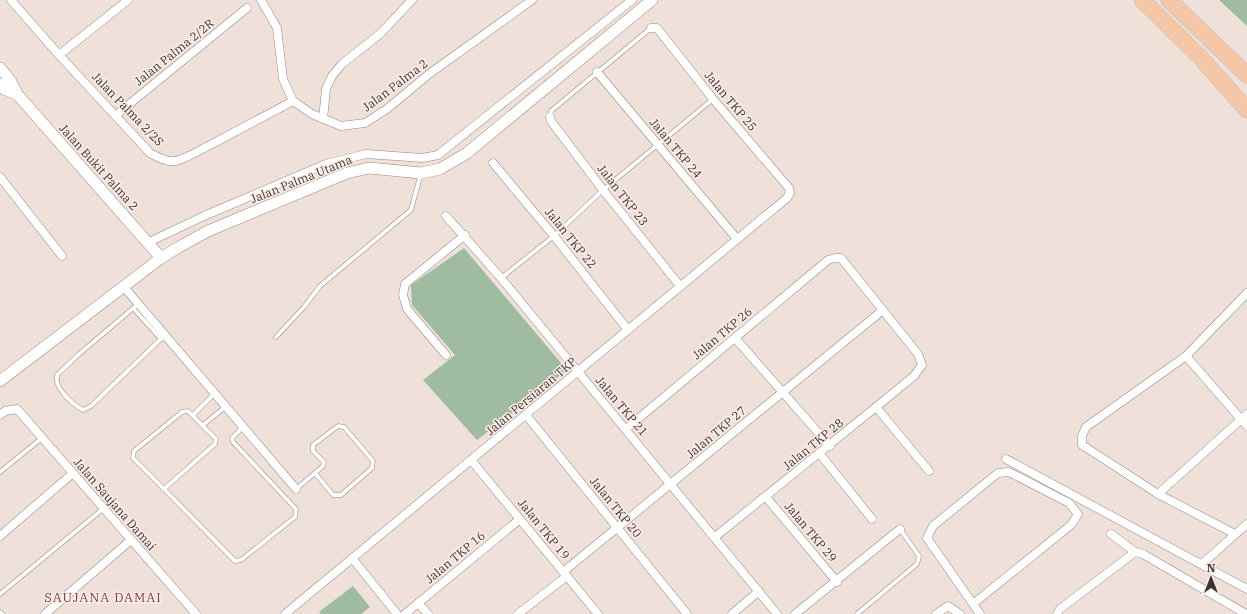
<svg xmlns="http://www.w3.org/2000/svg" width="1247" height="614" viewBox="0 0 1247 614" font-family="'IBM Plex Serif',serif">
<rect width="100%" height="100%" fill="#f0e0da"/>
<g fill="#9fbca1">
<polygon points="1219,0 1247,0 1247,26"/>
<polygon points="464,248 567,370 477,440 423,380 455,355 412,305 411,285"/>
<polygon points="353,586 370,607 361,614 321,614 319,612"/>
</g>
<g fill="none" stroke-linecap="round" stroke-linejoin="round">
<defs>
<g id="service">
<polyline points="550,117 551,111 651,28"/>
<polyline points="501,278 554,236 603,190 713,99"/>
<path d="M138 304 78 355 57 375C54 388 72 404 83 410L91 406 165 335"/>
<polyline points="133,308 161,339"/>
<polyline points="276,337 304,307 320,286 411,210 421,173"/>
<polygon points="188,411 216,439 215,444 164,489 133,458 134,451 182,412"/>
<polyline points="193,415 214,394"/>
<polyline points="203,425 225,407"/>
<polyline points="0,472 42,438"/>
<polyline points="164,489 235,561 241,560 295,517 296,509 233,442 232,438 242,428"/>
<polyline points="296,489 315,473 333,495 341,495 372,468 373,461 344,427 338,426 313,445 313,451 324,462 323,466 315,473"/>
<polyline points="0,594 104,508"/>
<polyline points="0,612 2,614"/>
<polyline points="857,614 917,564 919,556 900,529"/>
</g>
<g id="minor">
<path d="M11 0 59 55 150 153C171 165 174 163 195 153L293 101"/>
<polyline points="261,0 277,28 283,79 293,101 312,114 341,126 365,123 387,109 429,74 532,0"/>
<polyline points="59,55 128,0"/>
<polyline points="597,72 737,239"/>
<polyline points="116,115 247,8"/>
<polyline points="550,117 551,121 603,190 680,286"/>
<polyline points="323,119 326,89 332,76 342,64 381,33 412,0"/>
<polyline points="493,163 554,236 628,330"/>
<polyline points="0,177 62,256"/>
<polyline points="446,216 501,278 777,614"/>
<polyline points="149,242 204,216 326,164 366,154 423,158 438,155 632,0"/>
<polyline points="124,287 296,489"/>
<polyline points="735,338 830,446"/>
<polyline points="446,355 407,309 403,295 405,284 465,235"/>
<polyline points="1186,356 1247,426"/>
<polyline points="876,407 929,471"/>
<polyline points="0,415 5,411 17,409 196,614"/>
<polyline points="526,415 687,614"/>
<polyline points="626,429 828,260 835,258 841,258 918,354 922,365 914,376 876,407 715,537"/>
<polyline points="820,454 872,519"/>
<polyline points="1006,459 1247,589"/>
<polyline points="471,460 598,614"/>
<polyline points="1158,494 1247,414"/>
<polyline points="766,497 837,582"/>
<polyline points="1111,534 1135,552 1143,554 1246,614"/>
<polyline points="1235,534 1158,494 1082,445 1082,436 1086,427 1186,356 1247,293"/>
<polyline points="0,536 73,473"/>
<polyline points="352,558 397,614"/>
<polyline points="1202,564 1247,524"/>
<polyline points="563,572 883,310"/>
<polyline points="418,603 428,614"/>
<polyline points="973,604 1071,525 1078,514 1069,503 1009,472 998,473 933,526 927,538 980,614"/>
<polyline points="45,614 131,540"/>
<polyline points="285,614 787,198 790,193 789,188 713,99 657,28 651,28"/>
<polyline points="405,614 520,519"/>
<polyline points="518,614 567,576"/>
<polyline points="732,614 759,591"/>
<polyline points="795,614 900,529"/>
<polyline points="936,614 948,606 960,614"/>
<polyline points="1057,614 1060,609 1135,552"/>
</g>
<g id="tertiary">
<polyline points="0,68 10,80 17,94 161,258"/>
<polyline points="0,84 4,89 17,94"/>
<polyline points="0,381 161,258 179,247 208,231 347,173 369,168 421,173 440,169 467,153 652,0"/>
</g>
<g id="motorway">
<polyline points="1142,0 1201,58 1247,110"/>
<polyline points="1169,0 1247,75"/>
</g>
</defs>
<use href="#service" stroke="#968882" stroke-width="5"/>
<use href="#minor" stroke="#968882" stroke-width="9"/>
<use href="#tertiary" stroke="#968882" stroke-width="12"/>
<use href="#motorway" stroke="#c4c2c2" stroke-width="17"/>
<use href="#service" stroke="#fff" stroke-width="4"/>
<use href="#minor" stroke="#fff" stroke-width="8"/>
<use href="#tertiary" stroke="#fff" stroke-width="11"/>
<use href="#motorway" stroke="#f5c7a7" stroke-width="16"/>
</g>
<g text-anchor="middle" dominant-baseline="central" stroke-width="3" stroke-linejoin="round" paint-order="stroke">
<g font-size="12" fill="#3a3432" stroke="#fdede7">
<text transform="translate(174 52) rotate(-39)">Jalan Palma 2/2R</text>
<text transform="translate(395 85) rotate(-37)">Jalan Palma 2</text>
<text transform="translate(731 101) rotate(50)">Jalan TKP 25</text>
<text transform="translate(128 109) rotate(46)">Jalan Palma 2/2S</text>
<text transform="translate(676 148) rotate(50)">Jalan TKP 24</text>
<text transform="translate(99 167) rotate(48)">Jalan Bukit Palma 2</text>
<text transform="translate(301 179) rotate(-22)">Jalan Palma Utama</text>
<text transform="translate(623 195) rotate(52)">Jalan TKP 23</text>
<text transform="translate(571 238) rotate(51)">Jalan TKP 22</text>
<text transform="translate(722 333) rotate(-40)">Jalan TKP 26</text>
<text transform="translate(531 396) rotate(-40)">Jalan Persiaran TKP</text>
<text transform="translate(622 406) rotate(50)">Jalan TKP 21</text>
<text transform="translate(716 432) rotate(-40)">Jalan TKP 27</text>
<text transform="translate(813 444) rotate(-39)">Jalan TKP 28</text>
<text transform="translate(115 504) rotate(49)">Jalan Saujana Damai</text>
<text transform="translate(616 507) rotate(51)">Jalan TKP 20</text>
<text transform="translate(544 529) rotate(51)">Jalan TKP 19</text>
<text transform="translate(811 532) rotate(50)">Jalan TKP 29</text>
<text transform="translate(455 557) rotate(-40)">Jalan TKP 16</text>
</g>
<g font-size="13" letter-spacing="1" fill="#823a49" stroke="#fdede7">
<text x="103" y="597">SAUJANA DAMAI</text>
</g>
</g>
<g transform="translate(1211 578)" stroke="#fdede7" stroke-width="3" paint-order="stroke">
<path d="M0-3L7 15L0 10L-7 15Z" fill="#3a3432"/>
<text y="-6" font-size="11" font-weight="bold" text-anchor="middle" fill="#3a3432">N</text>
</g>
</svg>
